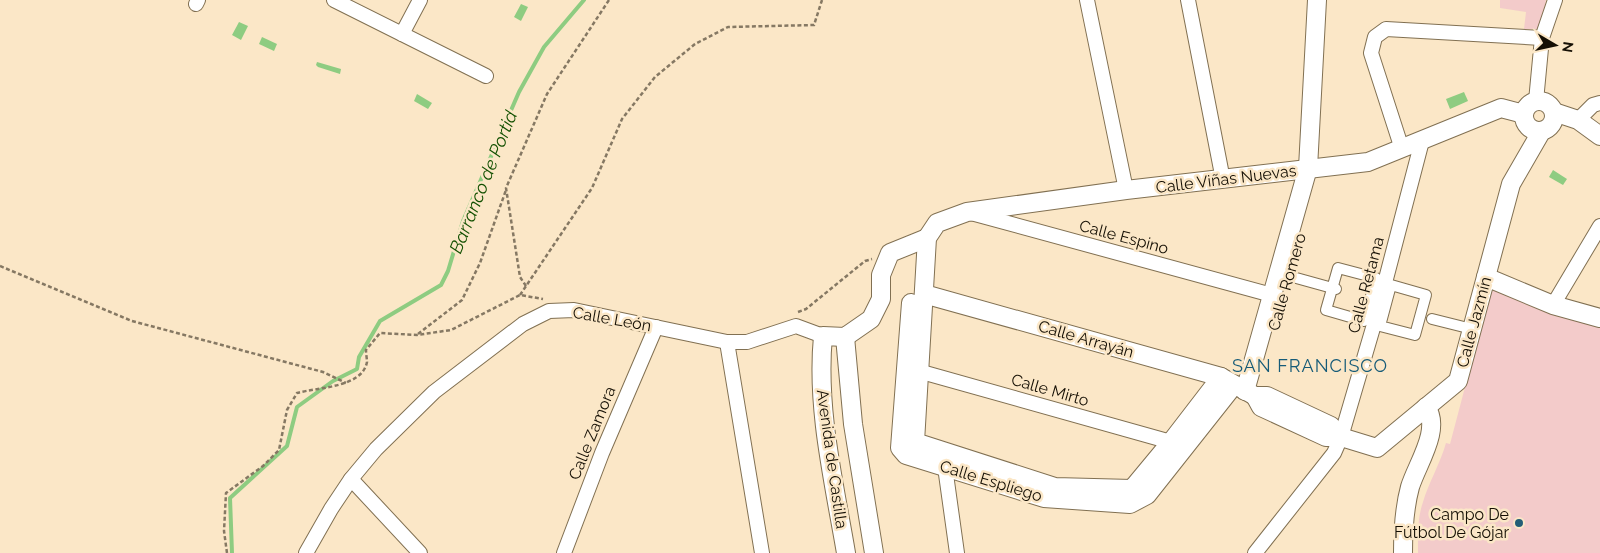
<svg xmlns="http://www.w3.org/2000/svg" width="1600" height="553" viewBox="0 0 1600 553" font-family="Raleway,sans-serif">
<rect width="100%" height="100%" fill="#fbe7c7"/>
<g fill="#f3cbca">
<polygon points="1500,0 1546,0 1541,29 1524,29 1526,12 1500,8"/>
<path d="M1492 285 1600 325V553H1418C1418 536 1417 519 1423 502 1429 482 1440 464 1446 443L1450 444Z"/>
</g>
<g fill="#8ecc81">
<polygon points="521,4 528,7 521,21 514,17"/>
<polygon points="239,22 248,26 241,40 232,35"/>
<polygon points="262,37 277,44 274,51 259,44"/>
<polygon points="317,62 341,69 340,74 318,67 316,65"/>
<polygon points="1464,92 1468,101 1450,109 1446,99"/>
<polygon points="417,94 432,103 428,109 414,101"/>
<polygon points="1553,170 1567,179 1563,185 1549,177"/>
</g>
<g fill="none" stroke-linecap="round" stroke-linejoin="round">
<polyline stroke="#8ecc81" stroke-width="4" points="232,553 230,498 287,446 297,407 333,381 357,369 359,357 380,321 441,285 448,271 463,221 519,92 544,47 584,0"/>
<defs>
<g id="pedestrian">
<polygon points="1338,268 1376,278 1364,321 1326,310"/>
<polyline points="1289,276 1336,289"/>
<polygon points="1391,285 1426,295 1415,335 1380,326"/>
<polyline points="1432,319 1472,329"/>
</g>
<g id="minor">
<polyline points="334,0 486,76"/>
<polyline points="1087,0 1126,190"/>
<polyline points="1188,0 1223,180"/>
<polyline points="196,4 198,0"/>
<polyline points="402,34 420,0"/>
<polyline points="1536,101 1542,38 1555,0"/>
<polyline points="1578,120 1593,105 1600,103"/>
<polyline points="1402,149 1371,53 1375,37 1386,29 1542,38"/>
<polyline points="971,213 1272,295"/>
<polyline points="1553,305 1600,226"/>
<polyline points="727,342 762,553"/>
<polyline points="911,369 1171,442 1178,447"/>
<polyline points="946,460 945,467 957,553"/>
<polyline points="351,479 420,553"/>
<polyline points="306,553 331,509 351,479 376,449 434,392 523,324 549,311 574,310 727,342 747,342 796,326 823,336"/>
<polyline points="564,553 602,453 656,327"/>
<polyline points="1255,553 1334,453 1341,437 1375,321 1422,141"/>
</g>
<g id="tertiary">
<circle cx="1539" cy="116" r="15"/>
<polyline points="1554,112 1578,120 1600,136"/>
<polyline points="1486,277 1553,305 1600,318"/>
<polyline points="924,294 1221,377 1255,396 1267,396 1331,426 1341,437"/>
<polyline points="911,303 900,448 906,455 1044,498 1130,504 1147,495 1234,385"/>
<polyline points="845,337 853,424 874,553"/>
<polyline points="1221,377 1171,442 1132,489 1055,487 915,442 927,238 937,223 967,212 1126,190 1368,162 1501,108 1524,114"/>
<polyline points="1245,391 1308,168 1317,0"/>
<polyline points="1255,396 1261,407 1326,437 1341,437 1377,448 1458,381 1511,184 1541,132"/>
<path d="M846 553C834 482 816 408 823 336L845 337 871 319 881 299V275L890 253 927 238"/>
<path d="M1403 553C1403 531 1404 509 1410 487 1417 464 1442 429 1426 407"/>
</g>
</defs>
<use href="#pedestrian" stroke="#817052" stroke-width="12"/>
<use href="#minor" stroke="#817052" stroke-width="16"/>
<use href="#tertiary" stroke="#817052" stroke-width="20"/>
<g stroke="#857863" stroke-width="2.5" stroke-dasharray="4 2.5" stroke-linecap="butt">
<polyline points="0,266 132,321 323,372 346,383"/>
<polyline points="526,286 520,277 506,188 547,94 609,0"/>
<polyline points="520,295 592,188 622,119 655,77 695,44 728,27 814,25 822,0"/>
<polyline points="798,312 806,309 865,261 872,259"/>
<polyline points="418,334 462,300 480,263 506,190"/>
<path d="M227 553 224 531 226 493 263 466 279 450 287 410 297 393C318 387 362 388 367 362 367 359 366 354 366 350L380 333 417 335 451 330 520 295 543 299"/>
</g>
<use href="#pedestrian" stroke="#fff" stroke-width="10"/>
<use href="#minor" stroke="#fff" stroke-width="14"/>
<use href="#tertiary" stroke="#fff" stroke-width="18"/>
</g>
<circle fill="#245e77" stroke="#fbe7c7" stroke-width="2" cx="1519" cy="523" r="5"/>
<g text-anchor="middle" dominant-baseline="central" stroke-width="5" stroke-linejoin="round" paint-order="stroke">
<g font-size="16" fill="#150f04" stroke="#fbe7c7">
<text transform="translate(1226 179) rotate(-7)">Calle Viñas Nuevas</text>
<text transform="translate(1124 237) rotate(15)">Calle Espino</text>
<text transform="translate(1287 282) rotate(-74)">Calle Romero</text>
<text transform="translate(1366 285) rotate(-75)">Calle Retama</text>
<text transform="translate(612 319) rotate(10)">Calle León</text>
<text transform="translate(1474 322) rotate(-75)">Calle Jazmín</text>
<text transform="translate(1086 339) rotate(16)">Calle Arrayán</text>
<text transform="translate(1050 390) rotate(16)">Calle Mirto</text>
<text transform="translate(592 433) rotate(-68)">Calle Zamora</text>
<text transform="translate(832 459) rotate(82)">Avenida de Castilla</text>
<text transform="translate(991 481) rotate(17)">Calle Espliego</text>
</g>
<g font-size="16" fill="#150f04" stroke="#fbe7c7" text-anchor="end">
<text x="1509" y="514">Campo De<tspan x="1509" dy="18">Fútbol De Gójar</tspan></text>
</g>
<g font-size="18" font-style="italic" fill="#125001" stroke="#fbe7c7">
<text transform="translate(483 182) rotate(-68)">Barranco de Portid</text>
</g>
<g font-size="18" letter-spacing="1" fill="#165b78" stroke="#fbe7c7">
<text x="1310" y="365">SAN FRANCISCO</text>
</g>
</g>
<g transform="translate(1555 45) rotate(99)" stroke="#fbe7c7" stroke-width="4" paint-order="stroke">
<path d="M0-4L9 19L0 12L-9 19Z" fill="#150f04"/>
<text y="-8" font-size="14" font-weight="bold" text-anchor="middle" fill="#150f04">N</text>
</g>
</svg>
